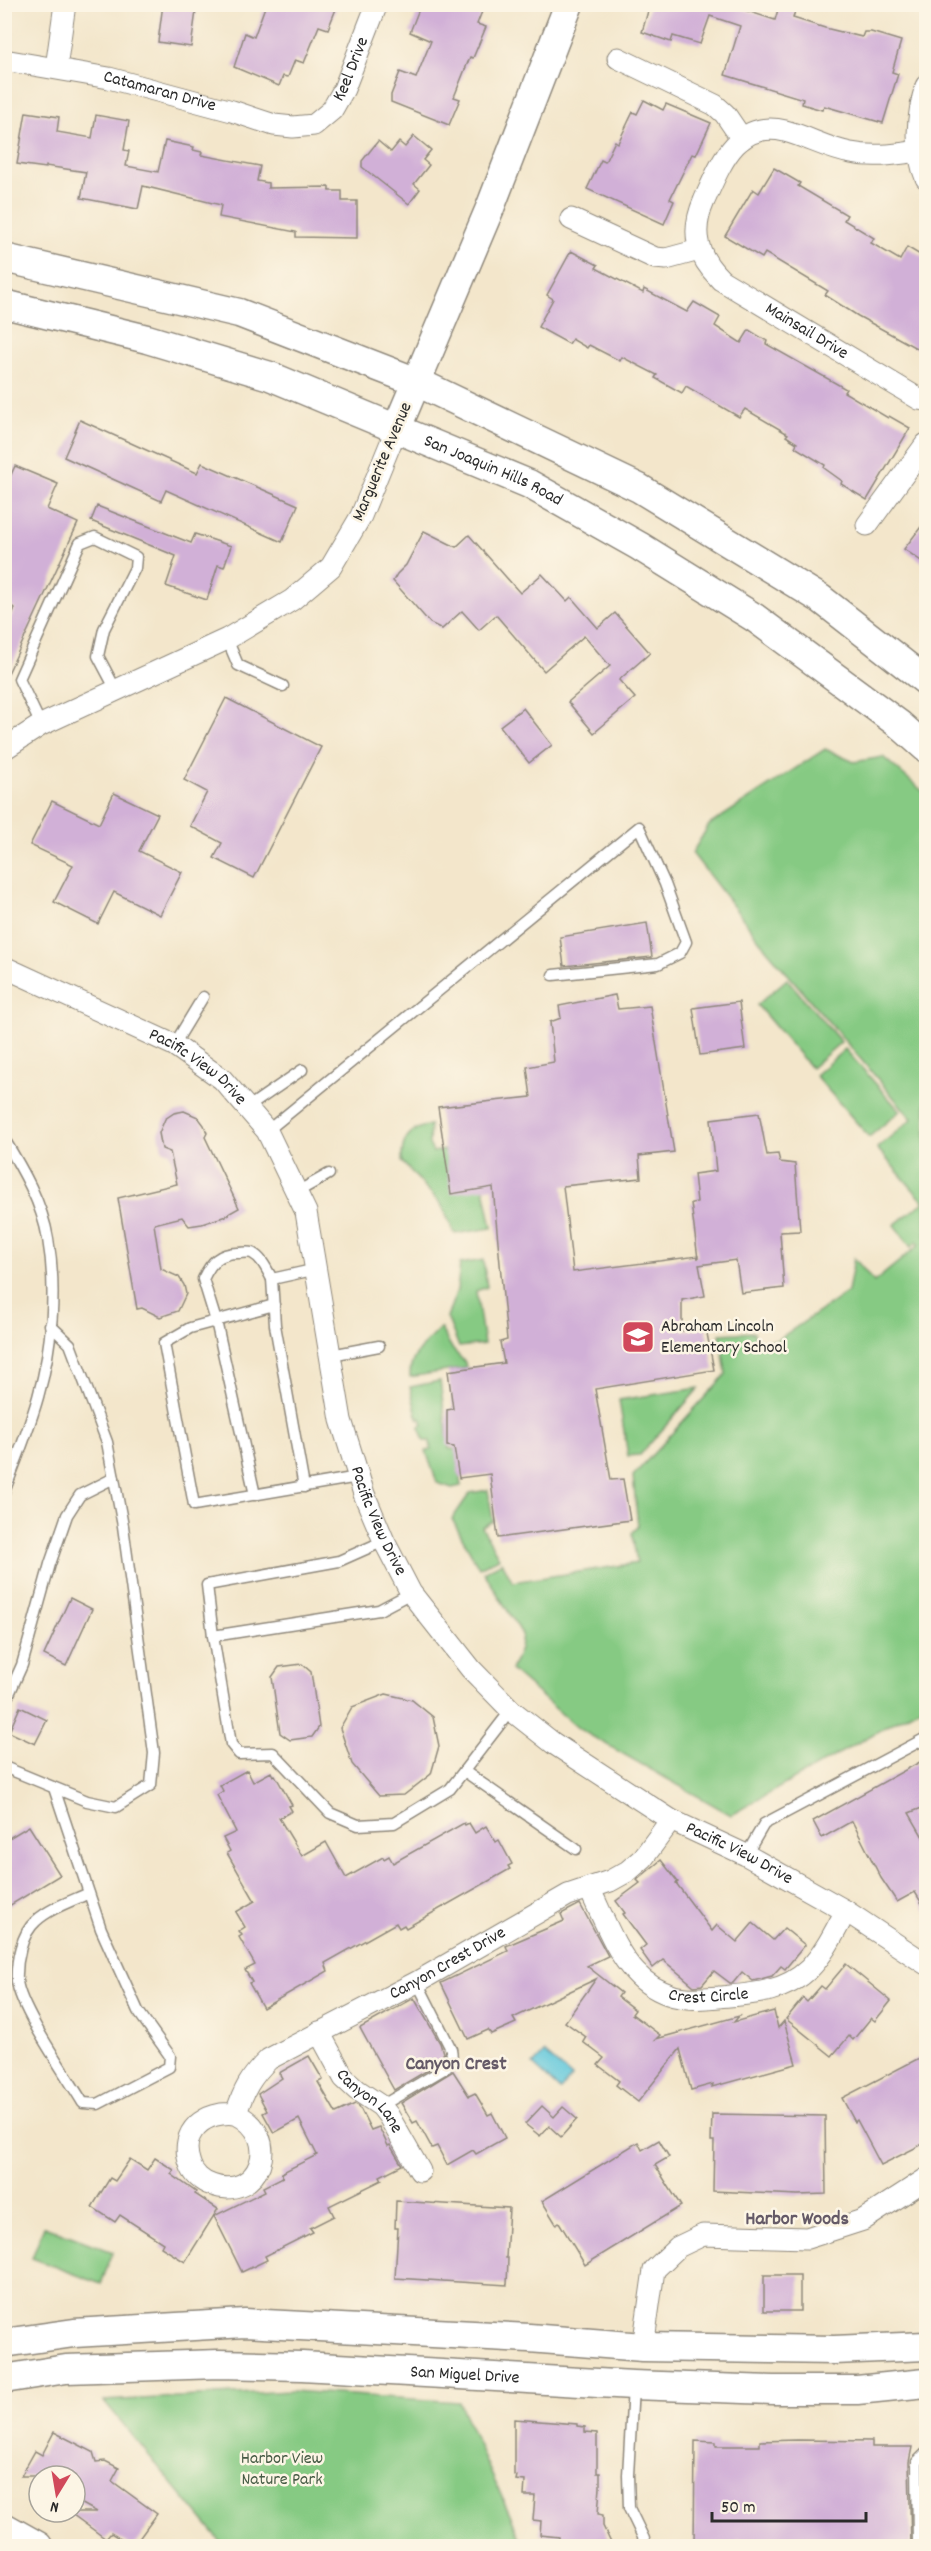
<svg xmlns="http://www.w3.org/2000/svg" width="931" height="2551" viewBox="0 0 931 2551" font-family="Dekko,sans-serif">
<rect width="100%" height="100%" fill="#fcf5e5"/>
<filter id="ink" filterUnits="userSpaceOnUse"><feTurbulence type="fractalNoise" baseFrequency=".0167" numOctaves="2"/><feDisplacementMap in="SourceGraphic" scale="12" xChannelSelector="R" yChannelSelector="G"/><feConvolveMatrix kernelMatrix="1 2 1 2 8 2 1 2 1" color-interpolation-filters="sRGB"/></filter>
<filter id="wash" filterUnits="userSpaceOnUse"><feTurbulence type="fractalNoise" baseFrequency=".008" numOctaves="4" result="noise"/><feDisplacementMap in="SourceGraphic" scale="24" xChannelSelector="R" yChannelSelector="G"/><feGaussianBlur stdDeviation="1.35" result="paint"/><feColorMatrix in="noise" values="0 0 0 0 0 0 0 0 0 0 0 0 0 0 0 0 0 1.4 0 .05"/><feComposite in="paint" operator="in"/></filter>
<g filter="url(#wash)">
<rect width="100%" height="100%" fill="#f3e6cb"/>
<g fill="#86ca83" stroke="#587a57" stroke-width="1.5">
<polygon points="825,749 854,762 883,757 926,794 926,1704 731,1815 579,1729 511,1670 520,1649 522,1634 484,1572 502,1562 513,1582 637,1563 632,1533 638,1527 633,1476 726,1374 720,1334 754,1332 755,1342 777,1340 848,1292 854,1258 874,1282 919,1245 917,1242 911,1247 894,1225 924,1202 877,1148 912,1119 767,950 692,853 709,825"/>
<polygon points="787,979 841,1042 811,1068 757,1005"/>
<polygon points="845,1049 900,1111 869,1137 815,1075"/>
<path d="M430 1125 429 1144 433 1152 444 1150 484 1188 492 1228 455 1234 441 1204 402 1162C401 1140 408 1129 430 1125Z"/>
<polygon points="483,1260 487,1287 476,1291 484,1344 459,1347 447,1317 457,1290 460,1264"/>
<path d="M440 1328 453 1350 465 1362 466 1368 410 1377C409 1355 426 1343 440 1328Z"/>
<polygon points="440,1381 449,1449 455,1449 461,1486 452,1488 437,1483 426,1451 431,1450 430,1441 424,1441 419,1426 423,1425 421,1418 418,1419 410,1387"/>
<polygon points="699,1388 640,1455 628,1456 619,1400"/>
<polygon points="488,1490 493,1521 482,1527 499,1558 479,1568 452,1519 470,1493"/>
<polygon points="44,2226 113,2252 101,2284 32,2258"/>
<polygon points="291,2391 459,2402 524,2546 224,2546 104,2401"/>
</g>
<polygon fill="#5fc7db" stroke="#457983" stroke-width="1.5" points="544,2053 572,2077 560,2090 533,2065"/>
<g id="blocks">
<g fill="#d1b0d7">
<polygon points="163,4 197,4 191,47 158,42"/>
<polygon points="266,4 338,4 328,29 319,26 304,63 295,60 288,77 283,76 279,86 234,67 245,33 254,37"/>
<polygon points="421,4 485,4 477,24 486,27 473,58 470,57 454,97 460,99 449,125 391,102 391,95 400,72 416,78 431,41 410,32"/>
<polygon points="650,4 726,4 775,20 779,6 795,11 793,18 825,28 862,37 864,32 871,32 901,41 892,72 898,74 883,123 824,106 822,110 802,104 803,99 725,75 740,26 710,16 700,44 673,36 671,42 642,32"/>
<polygon points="644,100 663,110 666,104 711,123 696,155 692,154 670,199 674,201 664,224 587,189 601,160 605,162 615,141 618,143 633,112 637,114"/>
<polygon points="26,112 59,117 57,132 92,138 96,115 129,121 124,150 129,151 126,166 158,172 165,141 194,147 193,150 202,152 201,155 260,166 257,181 268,183 268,188 329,187 329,191 342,191 342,201 357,201 357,238 296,237 296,232 219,217 221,205 143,186 138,209 81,198 86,172 46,166 46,168 17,164"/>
<polygon points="414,136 431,150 423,160 429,165 414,184 420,189 409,204 362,167 362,161 378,141 391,152 399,142 405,147"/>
<polygon points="774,168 800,183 798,186 847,215 844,220 874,238 871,243 900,260 907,247 927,259 927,354 858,316 825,295 828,291 765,253 762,258 725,236 753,189 759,193"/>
<polygon points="571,251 598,265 596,268 643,293 644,289 687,312 694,302 720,317 715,326 741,343 749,330 767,341 766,344 846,389 844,392 888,418 889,416 910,428 867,500 841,484 842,481 824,468 825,465 795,447 797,443 786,436 788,434 745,409 739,417 686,386 682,393 655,378 657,375 622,357 620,361 589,345 587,348 572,339 569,344 538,327 553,299 547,295"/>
<polygon points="80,420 197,473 202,463 298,505 282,542 166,490 161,501 64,457"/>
<polygon points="15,466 58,484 47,509 78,523 4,682 4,632 15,608 4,603 4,490"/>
<polygon points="97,506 191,543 195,534 231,546 224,567 218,565 207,600 166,586 176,556 91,521"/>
<polygon points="927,519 927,565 904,549"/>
<polygon points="424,531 456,547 469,535 520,593 542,574 567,601 571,597 598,628 615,613 650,653 619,680 635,698 594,733 568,702 610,666 584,636 544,671 496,615 479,630 462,611 442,629 430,623 393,581 397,574 406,565"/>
<polygon points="226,698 321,747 254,878 214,858 222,843 190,826 207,792 184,780"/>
<polygon points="523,708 552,745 529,763 500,726"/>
<polygon points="114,793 158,814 139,851 182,872 160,915 114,892 98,924 54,902 73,865 30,845 52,801 99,824"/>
<polygon points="647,923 652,957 564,966 560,937"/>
<polygon points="615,995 618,1009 650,1006 674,1152 639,1156 641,1178 563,1186 573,1272 698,1256 698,1259 691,1203 697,1202 694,1174 716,1171 711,1119 759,1113 767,1155 778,1154 780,1162 795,1164 800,1231 780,1232 784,1288 741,1293 736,1260 699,1265 705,1296 682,1300 682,1331 706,1328 714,1370 595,1389 611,1480 623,1479 630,1520 498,1538 490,1474 459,1478 454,1447 447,1446 447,1410 453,1409 448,1371 504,1363 500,1342 507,1340 493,1187 451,1194 438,1107 531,1097 527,1067 554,1062 550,1022 561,1018 559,1006"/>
<polygon points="739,1002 745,1049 700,1055 693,1008"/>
<polygon points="184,1111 198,1117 204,1125 207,1133 205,1137 239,1208 223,1217 202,1224 189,1226 182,1217 154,1224 161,1269 179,1277 184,1285 186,1294 178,1311 160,1317 142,1308 137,1309 118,1198 177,1184 170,1152 162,1149 159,1133 165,1119 174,1113"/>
<polygon points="70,1598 92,1609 66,1666 44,1655"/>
<polygon points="302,1664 311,1672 319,1727 312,1737 290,1740 280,1733 272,1677 279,1667"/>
<polygon points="386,1694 412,1700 433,1717 439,1746 431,1774 404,1795 379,1796 352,1764 340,1728 352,1707"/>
<polygon points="20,1707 47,1720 35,1744 9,1732"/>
<polygon points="927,1758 927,1806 909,1813 927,1844 927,1912 915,1892 897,1902 881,1878 852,1821 822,1838 813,1821"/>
<polygon points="247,1770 253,1782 271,1772 273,1776 275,1775 292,1805 289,1806 292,1811 279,1818 302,1856 326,1842 346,1878 383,1857 384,1859 389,1856 393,1863 464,1823 465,1825 469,1823 475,1833 486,1826 496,1842 499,1840 512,1864 508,1866 510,1869 406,1928 404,1925 399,1928 396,1923 325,1963 328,1971 263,2008 249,1983 252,1982 245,1970 255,1965 239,1937 242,1935 239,1931 245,1927 236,1912 255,1901 227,1853 230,1851 223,1838 236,1832 217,1795 223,1791 220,1785"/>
<polygon points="29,1826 60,1875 4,1909 4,1841"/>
<polygon points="661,1860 678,1882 676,1883 712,1931 717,1925 737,1942 753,1923 773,1940 784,1928 805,1945 785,1969 781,1966 772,1976 753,1981 742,1972 733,1983 730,1983 714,1971 702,1985 694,1986 663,1960 653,1968 640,1950 646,1945 623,1914 625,1913 616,1901 640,1883 637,1880"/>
<polygon points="580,1904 608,1956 587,1966 621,1993 618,1997 635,2010 632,2014 660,2035 656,2039 739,2016 734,2022 774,2011 778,2028 784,2021 796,2064 712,2087 713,2084 691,2090 680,2049 638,2102 616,2085 619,2081 598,2065 604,2058 583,2042 586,2037 565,2022 596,1979 513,2018 516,2023 491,2034 488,2030 468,2039 441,1983 508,1951 506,1946 564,1921 561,1914"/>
<polygon points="846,1964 891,2001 875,2021 871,2018 853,2040 849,2036 832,2056 786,2019 803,1998 807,2002 821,1986 825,1989"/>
<polygon points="414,1998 440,2043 444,2056 440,2063 394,2090 360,2028"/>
<polygon points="927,2054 927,2142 881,2165 857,2120 855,2122 842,2098"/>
<polygon points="309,2056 323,2080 318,2082 336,2113 355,2104 359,2106 371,2130 379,2127 388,2146 390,2145 402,2165 380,2176 382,2180 329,2206 334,2216 310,2228 313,2232 265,2256 267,2260 242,2272 214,2216 265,2191 263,2187 283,2177 281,2173 317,2155 299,2119 274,2133 263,2113 267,2111 258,2094 282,2078 279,2073"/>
<polygon points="453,2071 469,2096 475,2093 488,2115 492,2113 505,2138 476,2154 473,2150 447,2165 437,2146 432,2148 417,2121 413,2123 401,2103"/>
<polygon points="542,2106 554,2117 563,2107 577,2119 561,2137 549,2126 540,2136 525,2124"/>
<polygon points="712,2114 825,2116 826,2194 798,2195 713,2191 714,2141 711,2141"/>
<polygon points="659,2140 669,2157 655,2165 681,2206 585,2265 559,2222 556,2224 542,2201 638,2142 642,2150"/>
<polygon points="155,2158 174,2170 171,2174 196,2192 195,2194 218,2209 185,2262 161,2247 163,2243 120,2215 115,2222 92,2207 110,2178 115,2181 130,2159 147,2170"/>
<polygon points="396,2201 509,2208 506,2258 508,2258 507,2285 395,2278 398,2228 395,2228"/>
<rect x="764" y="2275" width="36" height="36"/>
<polygon points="514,2419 577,2424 577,2426 585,2427 585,2432 597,2433 597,2473 600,2473 600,2487 598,2514 603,2515 603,2526 613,2547 559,2547 559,2537 540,2535 541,2521 533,2520 535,2496 524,2496 525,2481 516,2480 517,2476 514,2475"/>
<polygon points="54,2432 93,2452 96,2462 105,2461 119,2468 112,2481 157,2514 133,2547 111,2533 106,2539 69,2512 97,2512 75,2500 75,2476 21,2476 35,2451 42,2455"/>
<polygon points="798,2440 872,2441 872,2447 912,2447 909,2462 911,2547 768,2547 768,2542 736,2540 736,2547 694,2547 695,2441 716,2442 716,2446 760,2446 760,2441"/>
</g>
</g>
</g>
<g filter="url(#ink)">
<use href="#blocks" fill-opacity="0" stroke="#8f887b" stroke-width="1.5"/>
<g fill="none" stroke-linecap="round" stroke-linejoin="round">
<defs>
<g id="lane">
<polyline points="227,639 238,665 283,686"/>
<polyline points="41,725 19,679 80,543 95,537 136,557 135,568 104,629 98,656 116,690"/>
<polyline points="174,1045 203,997"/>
<polyline points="247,1108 302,1070"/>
<polyline points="267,1131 639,827 665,884 686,942 680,953 658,964 553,975"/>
<path d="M4 1139C23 1170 42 1203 48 1239 57 1290 52 1348 38 1397 29 1429 16 1461 4 1492"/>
<polyline points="297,1192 329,1174"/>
<polyline points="274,1305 190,1328 164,1343 194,1505 358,1477"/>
<polyline points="331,1355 379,1346"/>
<polyline points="304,1487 275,1325 272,1279 317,1269"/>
<path d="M255 1495 216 1321 203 1279C211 1262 219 1253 238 1253 242 1253 248 1252 252 1253 262 1258 267 1270 272 1279"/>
<polyline points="384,1541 339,1561 207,1585 213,1636 379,1610 411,1593"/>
<polyline points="213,1636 231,1744 239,1754 273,1753 330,1813 358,1825 394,1823 450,1789 511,1710"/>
<polyline points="4,1705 22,1665 50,1564 67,1515 80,1495 114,1478"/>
<polyline points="4,1767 87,1801 116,1807 151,1785 154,1753 123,1526 107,1442 70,1344 50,1325"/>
<polyline points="464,1771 576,1849"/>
<path d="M54 1788 101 1929 138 2011 170 2056 169 2067 98 2104 83 2103C67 2076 20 2009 17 1981 16 1962 21 1934 36 1921 50 1908 72 1901 89 1893"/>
<polyline points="746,1855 764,1824 926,1738"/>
<path d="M381 2106 444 2069C451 2063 453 2058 451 2049L417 1982"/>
<polyline points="633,2387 628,2475 629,2508 644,2539"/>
<polyline points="926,2453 917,2462 918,2546 926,2546"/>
</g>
<g id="street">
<polyline points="618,58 715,105 725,114 742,139"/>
<path id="s1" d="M4 60 109 78 232 111 274 125 293 127 314 125 332 110 344 89 377 4"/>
<polyline points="56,68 65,4"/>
<path d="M926 86C917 115 914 150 926 178"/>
<path id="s2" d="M919 151C897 154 874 158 851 153 828 149 808 137 785 131 736 119 720 166 704 201 690 233 697 256 721 280L919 399 926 400"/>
<polyline points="571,219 655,258 666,259 699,250"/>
<polyline points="867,525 926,444"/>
<polyline points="4,749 41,725 227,639 292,600 331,567 361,516 396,430"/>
<path id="s3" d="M4 967 174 1045 222 1079 267 1131 306 1212 341 1420 364 1494 384 1541 411 1593 471 1669 511 1710 553 1743 671 1820 746 1855 846 1911 926 1964"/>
<path id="s4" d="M589 1888C602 1914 615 1951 635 1972 645 1983 660 1992 674 1996 689 2000 704 1998 719 1997 752 1994 784 1993 809 1969 825 1953 835 1931 846 1911"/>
<path id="s5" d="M319 2032 344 2078 357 2090 381 2106 388 2115 420 2171"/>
<path id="s6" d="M236 2114C284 2137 259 2202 212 2185 202 2182 193 2174 190 2164 178 2131 206 2110 236 2114 243 2091 251 2076 269 2059L417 1982 568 1895 610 1881 628 1871 643 1858 671 1820"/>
<polyline points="643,2347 654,2270 678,2247 703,2235 807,2238 863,2220 926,2179"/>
</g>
<g id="secondary">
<polyline points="4,258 239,313 417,382 639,488 821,599 926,681"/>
<path id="s7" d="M4 304 147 339 270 376 529 484 639 546 755 618 900 725 926 748"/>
<polyline points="396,430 490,208 569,4"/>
<polyline points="4,2343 74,2333 245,2323 529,2338 643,2347 834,2350 926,2346"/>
<path id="s8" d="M4 2379 66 2369 219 2364 302 2366 633 2385 773 2390H857L926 2383"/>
<polyline points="4,2527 38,2546"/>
</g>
</defs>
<use href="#lane" stroke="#8f887b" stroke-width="13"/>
<use href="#street" stroke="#8f887b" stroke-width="23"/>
<use href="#secondary" stroke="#8f887b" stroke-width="31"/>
<use href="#lane" stroke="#fff" stroke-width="10"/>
<use href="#street" stroke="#fff" stroke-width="21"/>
<use href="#secondary" stroke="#fff" stroke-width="28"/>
</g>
</g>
<defs>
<symbol id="school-square" viewBox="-11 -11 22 22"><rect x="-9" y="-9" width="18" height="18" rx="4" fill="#d1495b" stroke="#fcf5e5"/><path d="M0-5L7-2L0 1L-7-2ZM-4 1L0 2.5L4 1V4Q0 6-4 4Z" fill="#fff"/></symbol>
</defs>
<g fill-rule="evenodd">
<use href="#school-square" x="619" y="1318" width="38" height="38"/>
</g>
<g text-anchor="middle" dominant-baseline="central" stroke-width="5" stroke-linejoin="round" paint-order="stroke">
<g font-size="18" fill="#2b2b2b" stroke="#fcf5e5">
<text stroke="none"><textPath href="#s1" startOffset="387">Keel Drive</textPath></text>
<text stroke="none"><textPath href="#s1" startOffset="159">Catamaran Drive</textPath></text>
<text stroke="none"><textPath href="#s2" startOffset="444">Mainsail Drive</textPath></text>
<text transform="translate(383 462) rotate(-67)">Marguerite Avenue</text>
<text stroke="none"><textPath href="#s7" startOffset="518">San Joaquin Hills Road</textPath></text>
<text stroke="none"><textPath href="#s3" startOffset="219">Pacific View Drive</textPath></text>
<text stroke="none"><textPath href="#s3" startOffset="723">Pacific View Drive</textPath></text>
<text stroke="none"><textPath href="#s3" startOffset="1227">Pacific View Drive</textPath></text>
<text stroke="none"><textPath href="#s6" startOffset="502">Canyon Crest Drive</textPath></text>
<text stroke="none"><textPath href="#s4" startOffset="177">Crest Circle</textPath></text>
<text stroke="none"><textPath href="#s5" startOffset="87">Canyon Lane</textPath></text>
<text stroke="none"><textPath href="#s8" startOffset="462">San Miguel Drive</textPath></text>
</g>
<g font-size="18" fill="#2b2b2b" stroke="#fcf5e5" text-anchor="start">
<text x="661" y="1327">Abraham Lincoln<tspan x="661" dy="21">Elementary School</tspan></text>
</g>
<g font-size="18" fill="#465b45" stroke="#fcf5e5">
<text x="282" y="2459">Harbor View<tspan x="282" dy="21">Nature Park</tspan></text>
</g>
<g font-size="20" font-weight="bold" fill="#655a67" stroke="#fcf5e5">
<text x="456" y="2065">Canyon Crest</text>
<text x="797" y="2220">Harbor Woods</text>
</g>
</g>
<rect width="931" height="2551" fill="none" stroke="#fcf5e5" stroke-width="24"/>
<g transform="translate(57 2494) rotate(191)"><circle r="28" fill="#fcf5e5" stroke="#a8a49b" stroke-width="1.5"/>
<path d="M0-4.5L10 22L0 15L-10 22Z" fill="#d1495b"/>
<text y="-9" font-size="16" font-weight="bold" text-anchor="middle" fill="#2b2b2b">N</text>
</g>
<path d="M712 2512v9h154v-9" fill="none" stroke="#2b2b2b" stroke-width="3"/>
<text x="721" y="2512" font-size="18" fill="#2b2b2b" stroke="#fcf5e5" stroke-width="4.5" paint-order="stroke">50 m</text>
</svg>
